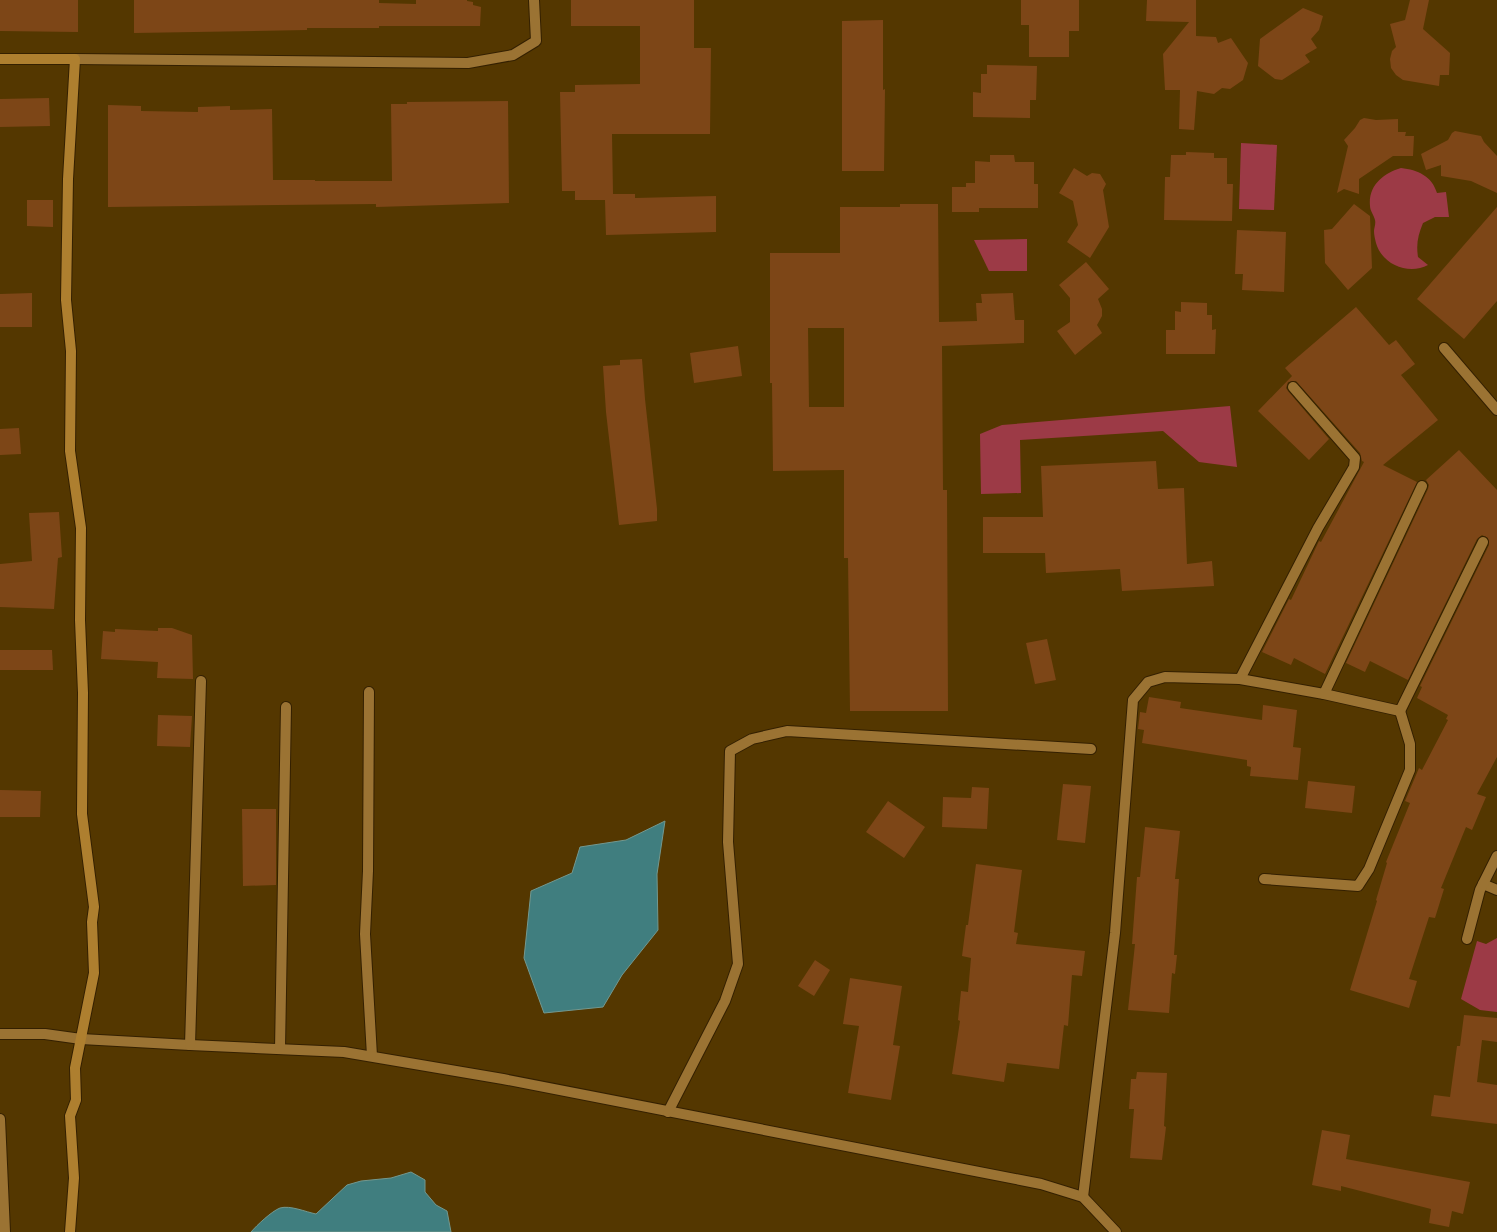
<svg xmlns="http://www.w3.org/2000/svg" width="1497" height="1232" viewBox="0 0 1497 1232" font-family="'IBM Plex Serif',serif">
<rect width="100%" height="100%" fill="#543700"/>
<g fill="#9c3a46">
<polygon points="1241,143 1277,145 1274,210 1239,209"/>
<path d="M1401 168C1418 170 1432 176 1437 193L1446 192 1449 217H1435L1423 223C1418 235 1416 244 1418 257L1428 265C1409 275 1382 265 1376 243 1375 239 1374 235 1374 231 1374 228 1376 224 1375 220 1374 215 1370 211 1370 206 1368 185 1384 173 1401 168Z"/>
<polygon points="1027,239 1027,271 989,271 974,240"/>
<polygon points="1230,406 1237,467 1199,462 1163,431 1020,440 1021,493 981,494 980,434 1002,425"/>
<polygon points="1497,938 1497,1012 1480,1010 1461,999 1477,941 1486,944"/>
</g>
<g fill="#407e7f" stroke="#73988f">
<polygon points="665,821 657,874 658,930 622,975 603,1007 544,1013 524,958 531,891 572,873 580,847 626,840"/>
<path d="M411 1172 425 1180V1192L436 1205 447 1211 451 1232H251C257 1225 272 1211 280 1208 290 1205 306 1212 316 1214L347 1185 361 1181 391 1178Z"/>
</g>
<g fill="#7d4617" fill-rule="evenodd">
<polygon points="0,0 78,0 78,32 0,31"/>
<polygon points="134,0 379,0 379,3 416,4 416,0 467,0 467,1 473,2 473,5 481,7 480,26 379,26 379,28 307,28 307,30 134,33"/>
<polygon points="571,0 694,0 694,48 711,48 710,134 612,134 613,194 635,194 635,198 716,196 716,232 606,235 605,200 575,200 575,191 562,191 560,92 575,92 575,85 640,84 640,26 571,26"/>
<polygon points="1021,0 1079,0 1079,31 1069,31 1069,57 1029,57 1029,25 1021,25"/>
<polygon points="1147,0 1196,0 1196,36 1216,37 1218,43 1231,38 1248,63 1243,80 1230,89 1222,88 1214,94 1197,91 1194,130 1179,129 1180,90 1165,90 1163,54 1189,22 1146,21"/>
<polygon points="1410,0 1429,0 1423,29 1450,53 1449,75 1440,75 1439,86 1403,80 1396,75 1391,68 1390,59 1392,51 1396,47 1390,24 1405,20"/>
<polygon points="1303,8 1323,16 1319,30 1311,39 1317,48 1305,55 1310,62 1282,80 1275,79 1258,66 1260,39"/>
<polygon points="883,20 883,90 885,89 884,171 842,171 842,21"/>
<polygon points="987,65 1037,66 1036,100 1030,100 1030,118 973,117 973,92 981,93 981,74 987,74"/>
<polygon points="49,98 50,126 0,127 0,99"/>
<polygon points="508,101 509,203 376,207 376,204 108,207 108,105 141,106 141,111 198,112 198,107 230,106 230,110 272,109 273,180 315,180 315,181 392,181 391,104 407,104 407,102"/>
<polygon points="1364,118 1376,120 1398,119 1398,132 1406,132 1405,136 1414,136 1413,156 1393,156 1359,179 1359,194 1344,189 1337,193 1348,146 1344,140 1355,128 1360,120"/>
<polygon points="1455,131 1481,136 1484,142 1497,156 1497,193 1471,181 1441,176 1441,165 1426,170 1421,154 1448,140 1452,133"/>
<polygon points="1186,152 1214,153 1214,158 1227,158 1227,184 1233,184 1232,221 1164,220 1165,177 1170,177 1171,155 1186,155"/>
<polygon points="990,155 1014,155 1015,162 1034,162 1034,184 1038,184 1038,208 979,208 979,212 952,212 952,187 966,187 966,183 975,183 975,161 990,162"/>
<polygon points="1074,168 1087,176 1092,173 1100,174 1106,184 1103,190 1109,227 1090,258 1067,242 1078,225 1073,201 1059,193"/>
<polygon points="27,200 53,200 53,227 27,226"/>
<path d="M900 204H938L939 322 977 321 976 303H982L981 294 1013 293 1015 320H1024V343L942 346 943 490H947L948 711H850L848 558H844V470L773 471 772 383H770V253H840V207H900ZM808 328H844V407H809Z"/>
<polygon points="1354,204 1370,216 1372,268 1348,290 1325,263 1324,230 1332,229"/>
<polygon points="1497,207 1497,301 1464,339 1417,299"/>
<polygon points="1237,230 1286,232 1284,292 1242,290 1243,274 1235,274"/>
<polygon points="1086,262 1109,289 1098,299 1102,309 1102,316 1097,325 1102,333 1075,355 1057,331 1070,322 1070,298 1059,285"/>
<polygon points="32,293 32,327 0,327 0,294"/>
<polygon points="1181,302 1207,303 1207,315 1212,315 1212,330 1216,329 1215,354 1166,354 1166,330 1175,330 1175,311 1181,312"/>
<polygon points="1356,307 1389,345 1396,340 1415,364 1401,375 1438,420 1383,465 1417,482 1325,674 1294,658 1291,665 1262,652 1289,599 1291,600 1319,541 1321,542 1364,462 1362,461 1360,453 1296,381 1288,382 1286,388 1288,391 1329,439 1309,460 1258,411 1292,376 1285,368"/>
<polygon points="738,346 742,376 694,383 690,353"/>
<polygon points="642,359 645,399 657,509 657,521 619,525 606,412 603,366 620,365 620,360"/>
<polygon points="19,428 21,454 0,455 0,429"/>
<polygon points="1459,450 1497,490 1497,757 1477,794 1486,797 1472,830 1466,827 1441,888 1444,889 1435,918 1429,917 1409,979 1417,981 1409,1008 1350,990 1377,901 1376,900 1387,863 1386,862 1410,803 1405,801 1419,768 1422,770 1448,720 1446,719 1448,715 1417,698 1422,687 1420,686 1489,545 1488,538 1482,535 1477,539 1408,680 1370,661 1365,672 1346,663 1428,489 1429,485 1426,480"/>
<polygon points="1156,461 1158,489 1184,488 1187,564 1212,561 1214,586 1122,591 1120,569 1046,573 1045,553 983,553 983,517 1043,517 1041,466"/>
<polygon points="59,512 62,557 58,558 54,609 0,607 0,564 32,561 29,513"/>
<polygon points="158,628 172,628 192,635 193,679 157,678 158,662 101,659 103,631 115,632 115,629 158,631"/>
<polygon points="1047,639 1056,680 1035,684 1026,643"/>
<polygon points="0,650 52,650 53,670 0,670"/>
<polygon points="1149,697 1181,702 1180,708 1262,720 1263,705 1297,710 1293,747 1301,748 1298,780 1250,776 1251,767 1247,766 1247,760 1142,743 1144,730 1138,729 1140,712 1146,713"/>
<polygon points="158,715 192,716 190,747 157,746"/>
<polygon points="1308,781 1355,786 1352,813 1305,808"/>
<polygon points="1063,784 1091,786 1085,843 1057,840"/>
<polygon points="972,787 989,788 987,829 942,827 943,797 971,798"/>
<polygon points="0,790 41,791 40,817 0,817"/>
<polygon points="888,801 925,827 904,858 866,832"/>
<polygon points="242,809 276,809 276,885 243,886"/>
<polygon points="1145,827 1180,831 1175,879 1179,879 1174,955 1177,955 1175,974 1172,973 1169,1013 1128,1010 1135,944 1132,944 1137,877 1140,877"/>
<polygon points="976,864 1022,870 1014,932 1018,933 1016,944 1085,951 1082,976 1072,975 1068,1026 1064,1025 1059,1069 1007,1063 1004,1082 952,1074 960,1021 958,1020 961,991 968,992 971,958 962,956 966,925 968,925"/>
<polygon points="815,960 830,970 814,996 798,986"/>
<polygon points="850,978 902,986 893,1045 900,1046 891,1100 848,1093 859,1026 843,1024"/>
<polygon points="1464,1015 1497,1018 1497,1042 1482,1040 1477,1082 1497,1085 1497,1124 1431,1116 1434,1095 1450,1097 1457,1046 1460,1046"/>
<polygon points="1137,1072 1167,1073 1164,1126 1166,1127 1162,1160 1130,1158 1134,1109 1129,1109 1131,1079 1136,1079"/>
<polygon points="1322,1130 1350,1135 1346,1159 1470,1182 1463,1214 1452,1211 1449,1227 1429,1223 1431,1209 1341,1186 1341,1191 1312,1185"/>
</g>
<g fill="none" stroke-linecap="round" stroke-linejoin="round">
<defs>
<g id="street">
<polyline points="75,59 468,63 513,55 536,41 534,0"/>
<polyline points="1444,348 1497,410"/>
<polyline points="1240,679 1318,528 1354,467 1355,458 1293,387"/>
<polyline points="369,692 368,871 365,934 372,1056"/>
<polyline points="1324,694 1422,486"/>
<polyline points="1264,879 1358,886 1369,869 1410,770 1410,744 1400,711"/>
<polyline points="1483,884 1497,890"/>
<polyline points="1467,939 1480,890 1497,856"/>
<polyline points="0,1034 45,1034 81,1039 190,1045 344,1052 503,1079 1041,1184 1083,1197 1116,1232"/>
<polyline points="190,1045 201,681"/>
<polyline points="280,1049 286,707"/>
<polyline points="668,1112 725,1001 738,964 728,842 730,751 752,739 787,731 1091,749"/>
<polyline points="0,1119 5,1232"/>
<polyline points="1083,1197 1115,933 1133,700 1148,682 1165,677 1240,679 1324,694 1400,711 1483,542"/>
</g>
<polyline id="secondary" points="0,59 75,59 68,179 66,300 71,351 70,451 81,528 80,620 83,693 82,814 94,907 92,922 94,973 75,1068 76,1100 70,1116 74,1178 70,1232"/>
</defs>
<use href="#street" stroke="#342000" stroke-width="12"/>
<use href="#secondary" stroke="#342000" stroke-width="12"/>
<use href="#street" stroke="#9b7333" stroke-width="10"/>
<use href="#secondary" stroke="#ae7f2f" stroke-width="10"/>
</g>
</svg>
